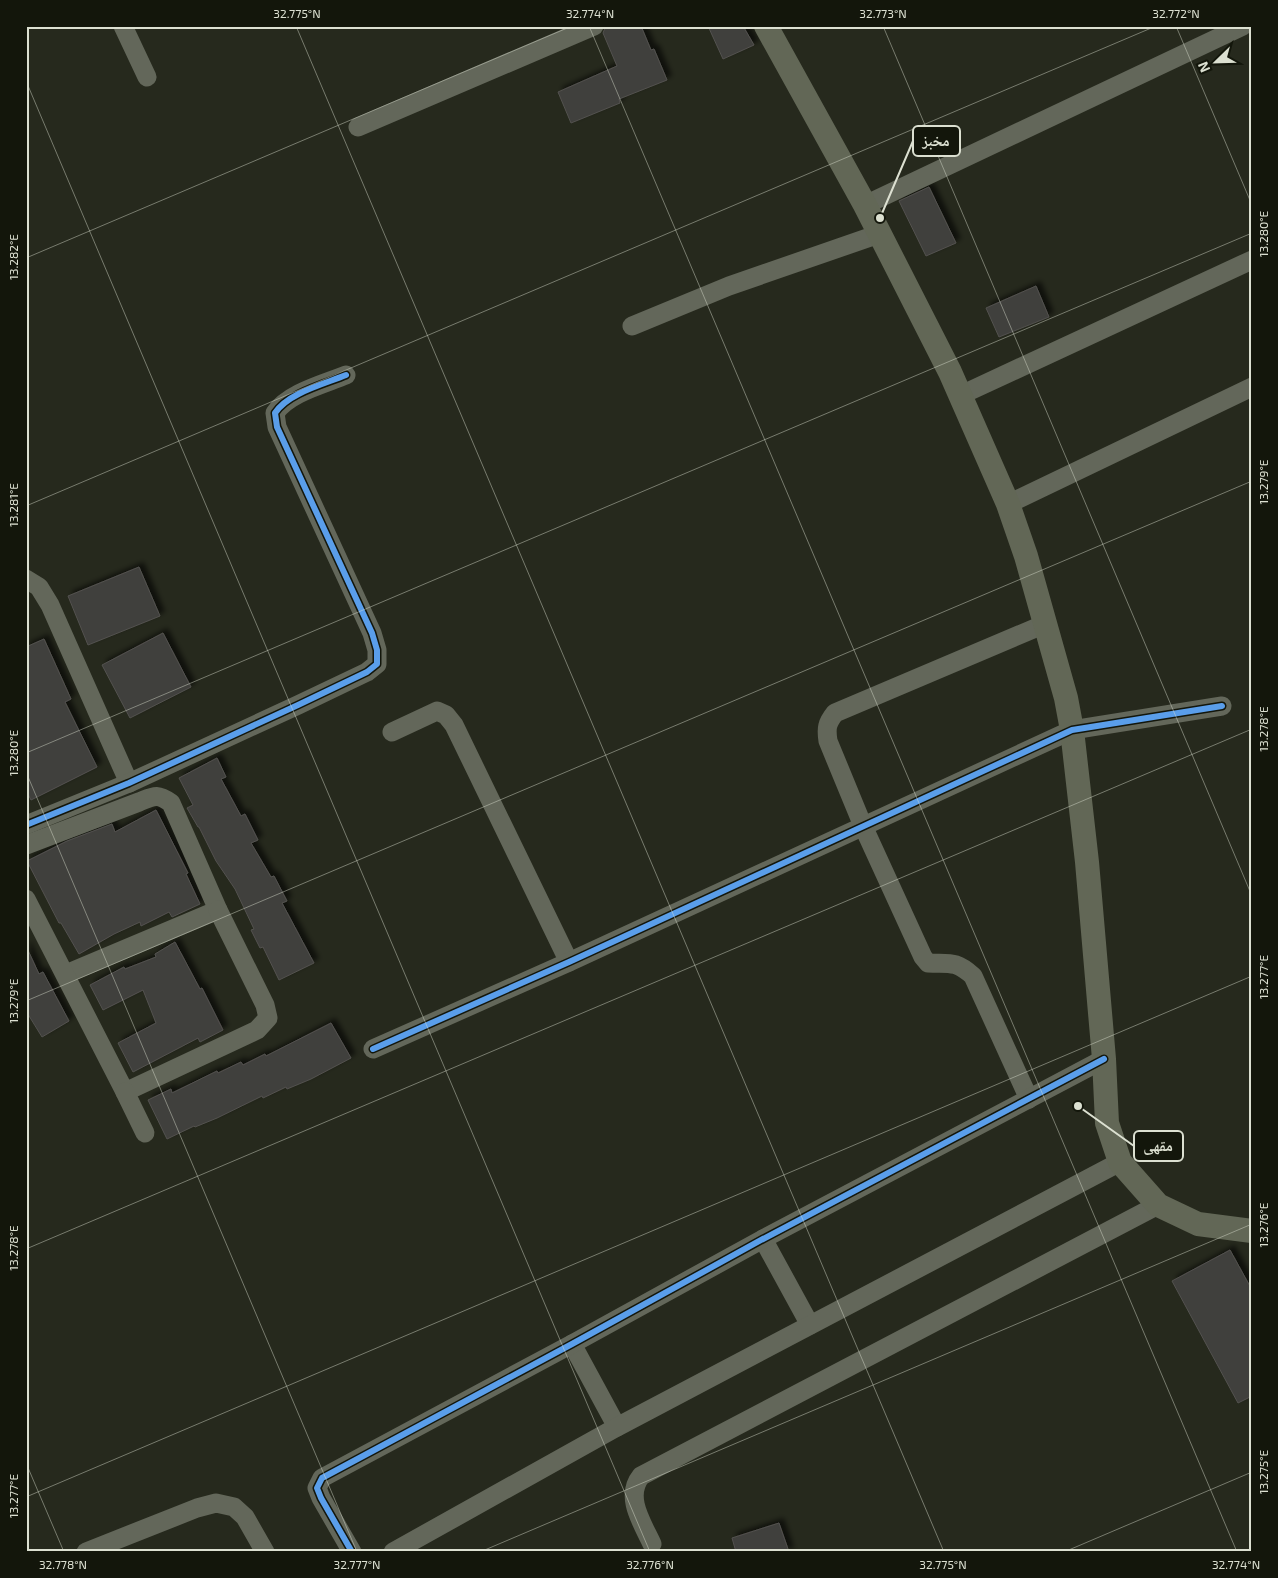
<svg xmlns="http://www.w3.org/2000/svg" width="1278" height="1578" viewBox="0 0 1278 1578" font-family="'Exo 2','Noto Naskh Arabic',sans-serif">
<defs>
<filter id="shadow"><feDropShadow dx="4.5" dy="-4.5" stdDeviation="2.5" flood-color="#0009"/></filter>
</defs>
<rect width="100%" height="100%" fill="#26291d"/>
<g fill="#403f3d" stroke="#53524f" filter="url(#shadow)">
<polygon points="608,26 641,26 651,50 654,49 667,80 619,99 620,103 571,123 558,92 617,66 603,33 605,28"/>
<polygon points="708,26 743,26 754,45 723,59"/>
<polygon points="929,187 956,243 926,256 899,201"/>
<polygon points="1036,286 1049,317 999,337 986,308"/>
<polygon points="139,567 160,616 88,645 68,596"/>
<polygon points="163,633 191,687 130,718 102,665"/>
<polygon points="44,639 71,699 65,702 97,767 31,800 26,790 26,647"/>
<polygon points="217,758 226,777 221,779 241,816 245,814 258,840 251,843 271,877 274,876 287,901 282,903 314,963 279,980 263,947 260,948 251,930 254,929 235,889 216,861 199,827 198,827 187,808 193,805 179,778"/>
<polygon points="156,810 188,873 186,874 200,904 172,917 169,912 141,926 140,922 114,934 79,954 61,923 59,923 27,861 67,841 112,824 115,832"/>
<polygon points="175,942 200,989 202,988 223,1030 200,1042 198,1038 133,1072 118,1043 156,1023 143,990 103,1010 90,985 124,967 125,969 156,957 155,954"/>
<polygon points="26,946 39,974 43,972 69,1021 42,1037 26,1011"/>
<polygon points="331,1023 351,1058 311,1079 287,1089 286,1087 263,1098 262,1096 217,1118 195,1127 194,1126 167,1139 148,1100 171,1089 172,1093 217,1071 218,1073 241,1062 243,1065 265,1054 266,1056"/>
<polygon points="1230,1250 1252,1290 1252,1396 1238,1403 1172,1281"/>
<polygon points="779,1523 789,1552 736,1552 732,1538"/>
</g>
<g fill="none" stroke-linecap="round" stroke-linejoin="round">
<g stroke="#63675a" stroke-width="19">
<polyline points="123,26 147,77"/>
<polyline points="358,127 594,26"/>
<polyline points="865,205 1243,26"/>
<polyline points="632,326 729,286 879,234"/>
<polyline points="961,395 1252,260"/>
<polyline points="1008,504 1252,387"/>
<polyline points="26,579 39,587 50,605 129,783"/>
<polyline points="392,732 437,711 446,715 454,725 569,962"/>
<path d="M26 825 129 783 298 705 367 672 377 664V650L372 633 277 427 275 413C288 393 324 384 346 375"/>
<path d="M26 845 139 802C154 796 157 793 171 803L218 910 66 974"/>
<polyline points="26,899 125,1092 257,1030 268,1018 265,1005 218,910"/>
<polyline points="373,1049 569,962 1072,730 1222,706"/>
<polyline points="125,1092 145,1133"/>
<path d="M1029 1099 973 976C955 960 950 964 928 963L923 957 863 826 828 741C826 728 827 723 835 713L1045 624"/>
<polyline points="763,1239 810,1325"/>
<polyline points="572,1344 617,1427"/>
<path d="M652 1544C643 1524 624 1497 641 1476L1158 1205"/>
<polyline points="86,1552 197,1508 216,1503 234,1507 245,1517 265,1552"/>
<polyline points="352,1552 321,1498 317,1488 322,1478 572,1344 763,1239 1104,1059"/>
<polyline points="393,1552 617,1427 1120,1162"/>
</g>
<polyline stroke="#626756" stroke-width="24" points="766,26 865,205 950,372 1008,504 1026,556 1066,698 1072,730 1087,862 1104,1059 1107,1123 1120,1162 1158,1205 1198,1224 1252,1231"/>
<defs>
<g id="cycleway">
<path d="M26 825 129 783 298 705 367 672 377 664V650L372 633 277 427 275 413C288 393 324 384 346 375"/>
<polyline points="373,1049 569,962 1072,730 1222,706"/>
<polyline points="352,1552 321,1498 317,1488 322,1478 572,1344 763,1239 1104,1059"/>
</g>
</defs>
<use href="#cycleway" stroke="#13160b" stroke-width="9"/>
<use href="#cycleway" stroke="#5a9eea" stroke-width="6"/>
</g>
<path fill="none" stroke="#dce0d1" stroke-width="1" stroke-opacity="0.45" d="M296 26 944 1552M589 26 1237 1552M883 26 1252 896M1176 26 1252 205M26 81 650 1552M26 258 572 26M26 506 1156 26M26 753 1252 233M26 772 357 1552M26 1001 1252 481M26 1249 1252 729M26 1463 64 1552M26 1497 1252 976M480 1552 1252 1224M1064 1552 1252 1472"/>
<path fill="none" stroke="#dce0d1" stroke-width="2" d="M880 218L913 141M1078 1106L1134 1146"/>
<g fill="#dce0d1" stroke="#13160b" stroke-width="2">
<circle cx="880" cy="218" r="5"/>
<circle cx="1078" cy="1106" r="5"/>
</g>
<g fill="#13160b" stroke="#dce0d1" stroke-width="2">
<rect x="913" y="126" width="47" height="30" rx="5"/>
<rect x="1134" y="1131" width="49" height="30" rx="5"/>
</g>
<g font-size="15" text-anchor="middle" font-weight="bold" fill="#dce0d1">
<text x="936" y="146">مخبز</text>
<text x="1158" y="1151">مقهى</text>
</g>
<rect width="1278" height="1578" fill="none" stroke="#13160b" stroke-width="55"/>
<g transform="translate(1216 62) rotate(247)" stroke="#13160b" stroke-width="4" paint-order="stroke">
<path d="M0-4L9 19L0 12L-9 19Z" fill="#dce0d1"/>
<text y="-8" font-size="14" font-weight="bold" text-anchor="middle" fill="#dce0d1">N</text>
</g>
<rect x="28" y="28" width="1222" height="1522" fill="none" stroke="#dce0d1" stroke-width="2"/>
<g font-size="12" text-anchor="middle" fill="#dce0d1">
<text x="297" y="18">32.775°N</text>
<text x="590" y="18">32.774°N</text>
<text x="883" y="18">32.773°N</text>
<text x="1176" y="18">32.772°N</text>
<text transform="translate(1264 234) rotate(-90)" y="4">13.280°E</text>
<text transform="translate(14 257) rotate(-90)" y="4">13.282°E</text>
<text transform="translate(1264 482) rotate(-90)" y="4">13.279°E</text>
<text transform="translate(14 505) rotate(-90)" y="4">13.281°E</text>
<text transform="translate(1264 729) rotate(-90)" y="4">13.278°E</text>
<text transform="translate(14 753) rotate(-90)" y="4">13.280°E</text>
<text transform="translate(1264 977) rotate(-90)" y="4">13.277°E</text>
<text transform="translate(14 1001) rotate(-90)" y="4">13.279°E</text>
<text transform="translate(1264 1225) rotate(-90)" y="4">13.276°E</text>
<text transform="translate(14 1248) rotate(-90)" y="4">13.278°E</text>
<text transform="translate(1264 1472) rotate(-90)" y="4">13.275°E</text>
<text transform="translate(14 1496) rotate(-90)" y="4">13.277°E</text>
<text x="63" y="1569">32.778°N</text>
<text x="357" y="1569">32.777°N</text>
<text x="650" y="1569">32.776°N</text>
<text x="943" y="1569">32.775°N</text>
<text x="1236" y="1569">32.774°N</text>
</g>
</svg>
